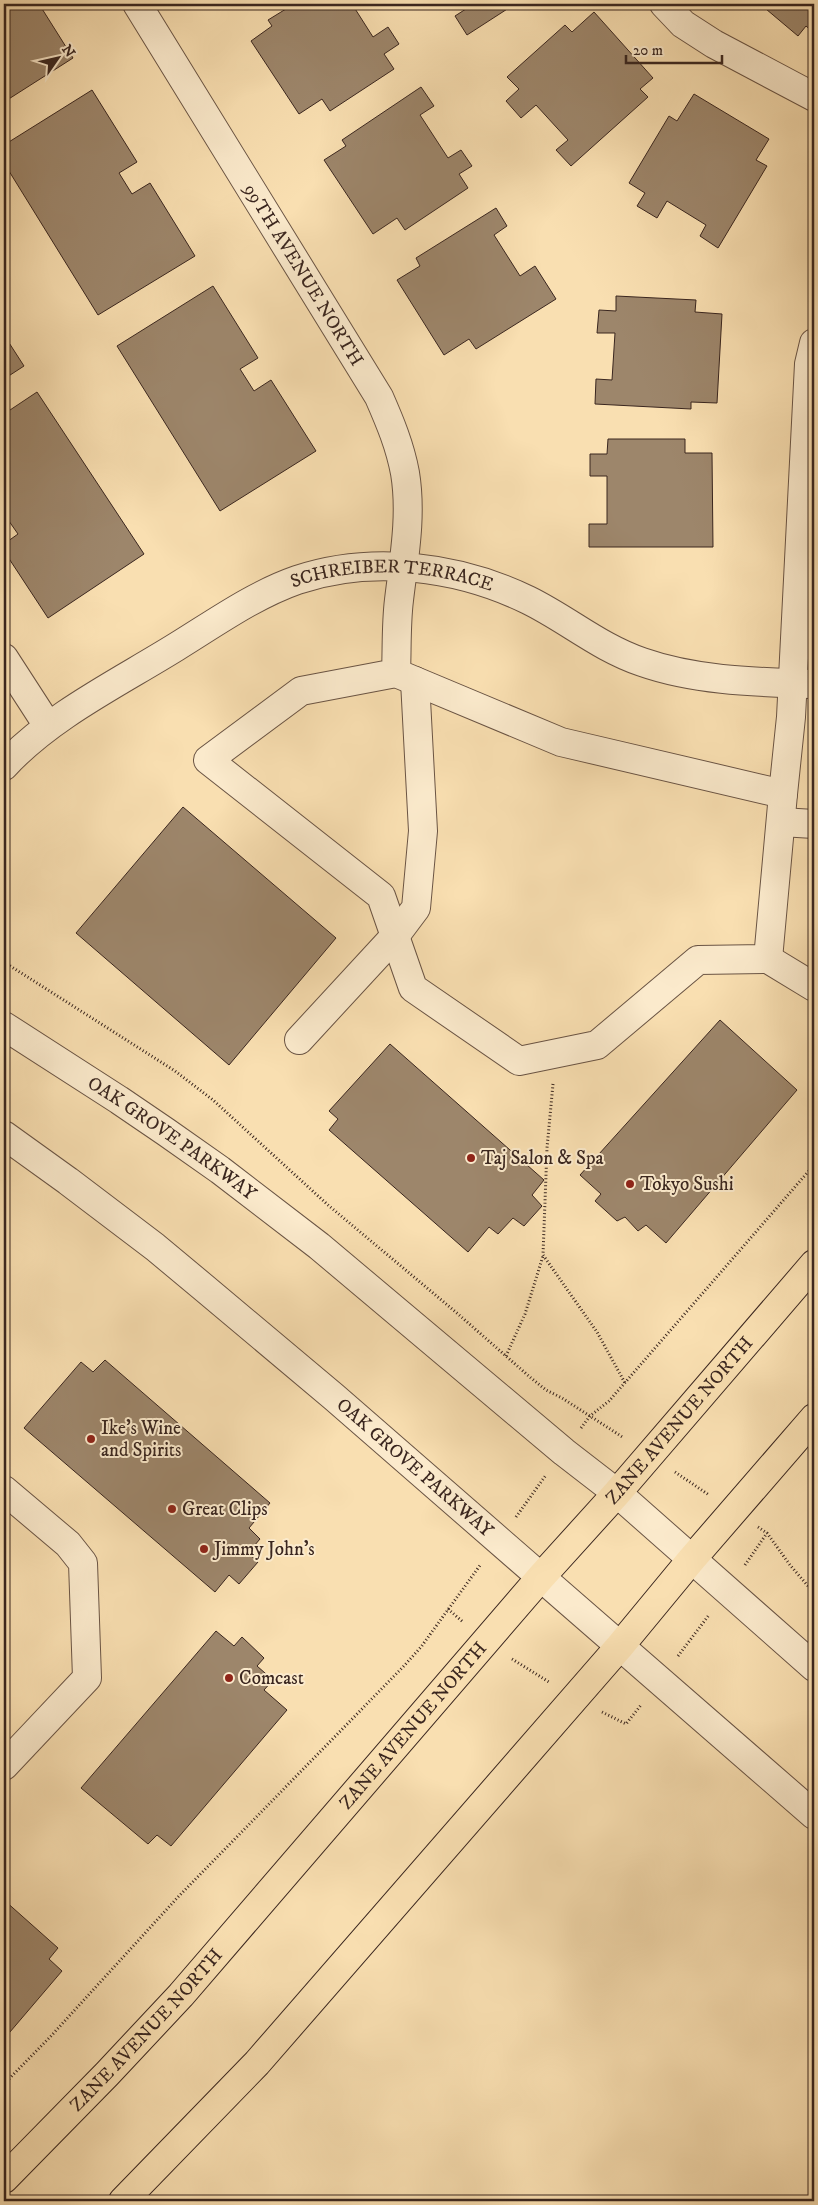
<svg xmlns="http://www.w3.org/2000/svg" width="818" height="2205" viewBox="0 0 818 2205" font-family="'IM FELL DW Pica',serif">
<rect width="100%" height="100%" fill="#f9dfb1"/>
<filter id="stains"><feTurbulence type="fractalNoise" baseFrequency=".004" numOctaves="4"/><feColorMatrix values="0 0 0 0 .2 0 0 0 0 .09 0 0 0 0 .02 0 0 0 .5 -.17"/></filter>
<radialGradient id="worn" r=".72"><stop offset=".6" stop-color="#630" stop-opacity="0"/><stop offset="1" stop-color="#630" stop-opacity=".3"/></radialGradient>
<g fill="#9d866b" stroke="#3a261f">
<polygon points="4,4 39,4 73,58 4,102"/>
<polygon points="294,4 352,4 373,37 388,27 399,44 384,54 394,69 330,111 322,99 299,114 251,41 272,26 268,20"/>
<polygon points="467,4 515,4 467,35 455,16 469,7"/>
<polygon points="760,4 814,4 814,33 806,26 798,36"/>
<polygon points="594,12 653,78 640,89 648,97 571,166 556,150 568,140 536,105 521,118 506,101 519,89 507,77 565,25 572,32"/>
<polygon points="421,87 434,106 420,115 448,158 461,150 472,166 459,174 468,188 405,230 397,218 373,234 324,160 346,146 342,140"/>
<polygon points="92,90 137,162 119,173 132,194 150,183 195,256 98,315 4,163 4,145"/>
<polygon points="694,94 769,139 756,160 767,166 718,248 700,236 706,225 667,201 657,218 637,206 645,193 629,183 669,116 677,121"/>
<polygon points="496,208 507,226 494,235 520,276 535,266 556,299 476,349 469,339 444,355 397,280 420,266 416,258"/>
<polygon points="213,286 258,358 240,369 254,391 271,380 316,451 220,511 117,346"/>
<polygon points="616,296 696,300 695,312 722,314 717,403 691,402 691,409 595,404 596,379 612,380 615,333 597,333 599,310 616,311"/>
<polygon points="4,335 24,366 4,379"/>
<polygon points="37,392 144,554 48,618 4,551 4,544 18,534 4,514 4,414"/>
<polygon points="608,439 685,439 685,453 712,453 713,547 589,547 589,524 607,524 607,476 590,476 590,454 607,454"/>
<polygon points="183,807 336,938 229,1065 76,933"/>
<polygon points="720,1020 797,1090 666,1243 646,1225 638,1231 625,1217 617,1221 595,1201 601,1194 580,1175"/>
<polygon points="390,1044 544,1180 532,1195 542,1206 524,1226 513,1218 498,1234 489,1227 468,1252 329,1130 338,1119 329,1111"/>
<polygon points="105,1360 270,1503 249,1528 260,1539 248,1553 258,1562 239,1584 229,1575 215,1592 24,1428 81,1362 93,1372"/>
<polygon points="216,1631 234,1646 242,1637 264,1658 257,1666 273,1680 264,1690 287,1710 171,1846 157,1835 148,1844 81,1788"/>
<polygon points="4,1900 58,1948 49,1959 62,1971 4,2039"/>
</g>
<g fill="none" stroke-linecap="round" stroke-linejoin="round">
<defs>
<g id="minor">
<path id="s1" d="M137 4 379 397C390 422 400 446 405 473 412 515 404 558 399 600 396 624 397 649 396 673L561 742 783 794 768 959 698 960 597 1045 519 1061 413 988 381 896 208 760 301 691 396 673"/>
<polyline points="664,4 683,24 714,44 814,97"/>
<polyline points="4,658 48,726"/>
<path id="s2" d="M4 766C50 716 118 683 176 647 215 623 254 595 297 580 372 555 458 566 528 600 567 619 600 648 642 662 696 681 757 682 814 684"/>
<polyline points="783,794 791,717 809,364 814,343"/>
<polyline points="781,822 814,824"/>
<polyline points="768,959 814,987"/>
<path id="s3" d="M4 1026 119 1100 166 1132 220 1170 319 1246 564 1452 617 1493 814 1667"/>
<polyline points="299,1040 395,936 416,908 423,831 415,681"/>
<path id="s4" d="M4 1135 68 1181 155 1247 203 1287 334 1397 814 1815"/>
<polyline points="4,1490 68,1544 83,1563 87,1678 4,1766"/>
</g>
<g id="major">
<path id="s5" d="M4 2179 107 2074 181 1995 541 1577 617 1493 814 1264"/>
<polyline points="123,2201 257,2063 620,1646 691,1560 814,1418"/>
</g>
</defs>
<use href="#minor" stroke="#6a5444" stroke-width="30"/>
<use href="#major" stroke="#3a261f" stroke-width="30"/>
<g stroke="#3a261f" stroke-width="3" stroke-dasharray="1 2.5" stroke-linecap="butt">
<polyline points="4,962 175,1071 213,1100 328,1205 458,1314 531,1378 546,1390 562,1398 624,1438"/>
<polyline points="553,1084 547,1148 543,1255 597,1332 625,1383"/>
<polyline points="506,1356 525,1314 543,1256"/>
<polyline points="581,1428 590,1416 609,1401 814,1165"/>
<polyline points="675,1472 709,1495"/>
<polyline points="516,1517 546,1475"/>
<polyline points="758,1527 767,1533 790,1565 814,1593"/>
<polyline points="745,1565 767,1533"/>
<polyline points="448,1609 463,1622"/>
<polyline points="678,1656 709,1615"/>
<polyline points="512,1659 549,1682"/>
<polyline points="602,1712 626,1724 641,1705"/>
<polyline points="4,2084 51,2036 178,1897 403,1667 421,1647 481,1564"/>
</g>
<use href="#minor" stroke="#fbeacc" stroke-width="28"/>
<use href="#major" stroke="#f9dfb1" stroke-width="28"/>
</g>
<g fill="#8f2418" stroke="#fbeacc" stroke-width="2">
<circle cx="471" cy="1158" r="5"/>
<circle cx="630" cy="1184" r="5"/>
<circle cx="91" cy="1439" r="5"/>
<circle cx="172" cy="1509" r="5"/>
<circle cx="204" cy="1549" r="5"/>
<circle cx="229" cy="1678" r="5"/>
</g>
<g text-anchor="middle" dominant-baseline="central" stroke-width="4" stroke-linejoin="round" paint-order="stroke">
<g font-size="19" fill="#3a261f" stroke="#fbeacc">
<text stroke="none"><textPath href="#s1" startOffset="318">99TH AVENUE NORTH</textPath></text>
<text stroke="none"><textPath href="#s2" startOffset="445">SCHREIBER TERRACE</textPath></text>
<text stroke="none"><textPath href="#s3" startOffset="202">OAK GROVE PARKWAY</textPath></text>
<text stroke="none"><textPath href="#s5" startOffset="1016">ZANE AVENUE NORTH</textPath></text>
<text stroke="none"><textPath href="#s4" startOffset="529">OAK GROVE PARKWAY</textPath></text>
<text stroke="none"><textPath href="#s5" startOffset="611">ZANE AVENUE NORTH</textPath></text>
<text stroke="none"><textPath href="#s5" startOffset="206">ZANE AVENUE NORTH</textPath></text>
</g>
<g font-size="19" fill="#3a261f" stroke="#fbeacc" text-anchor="start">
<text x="481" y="1158">Taj Salon &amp; Spa</text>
<text x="640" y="1184">Tokyo Sushi</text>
<text x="101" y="1428">Ike's Wine<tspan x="101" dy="22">and Spirits</tspan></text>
<text x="182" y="1509">Great Clips</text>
<text x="214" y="1549">Jimmy John's</text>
<text x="239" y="1678">Comcast</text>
</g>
</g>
<rect width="818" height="2205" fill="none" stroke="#f9dfb1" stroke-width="20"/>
<rect x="5" y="5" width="808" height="2195" fill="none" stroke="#3a261f" stroke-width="2.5"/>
<rect x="10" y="10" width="798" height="2185" fill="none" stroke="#3a261f"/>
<g transform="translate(58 58) rotate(56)" stroke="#fbeacc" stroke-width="4" paint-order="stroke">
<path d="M0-4L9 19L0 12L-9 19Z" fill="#3a261f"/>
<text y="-8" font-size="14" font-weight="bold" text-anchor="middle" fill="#3a261f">N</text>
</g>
<path d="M626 55v8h96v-8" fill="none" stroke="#3a261f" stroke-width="2.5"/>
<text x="633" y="55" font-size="15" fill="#3a261f" stroke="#fbeacc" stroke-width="4" paint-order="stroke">20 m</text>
<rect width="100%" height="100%" filter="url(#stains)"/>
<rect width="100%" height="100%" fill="url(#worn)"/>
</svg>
